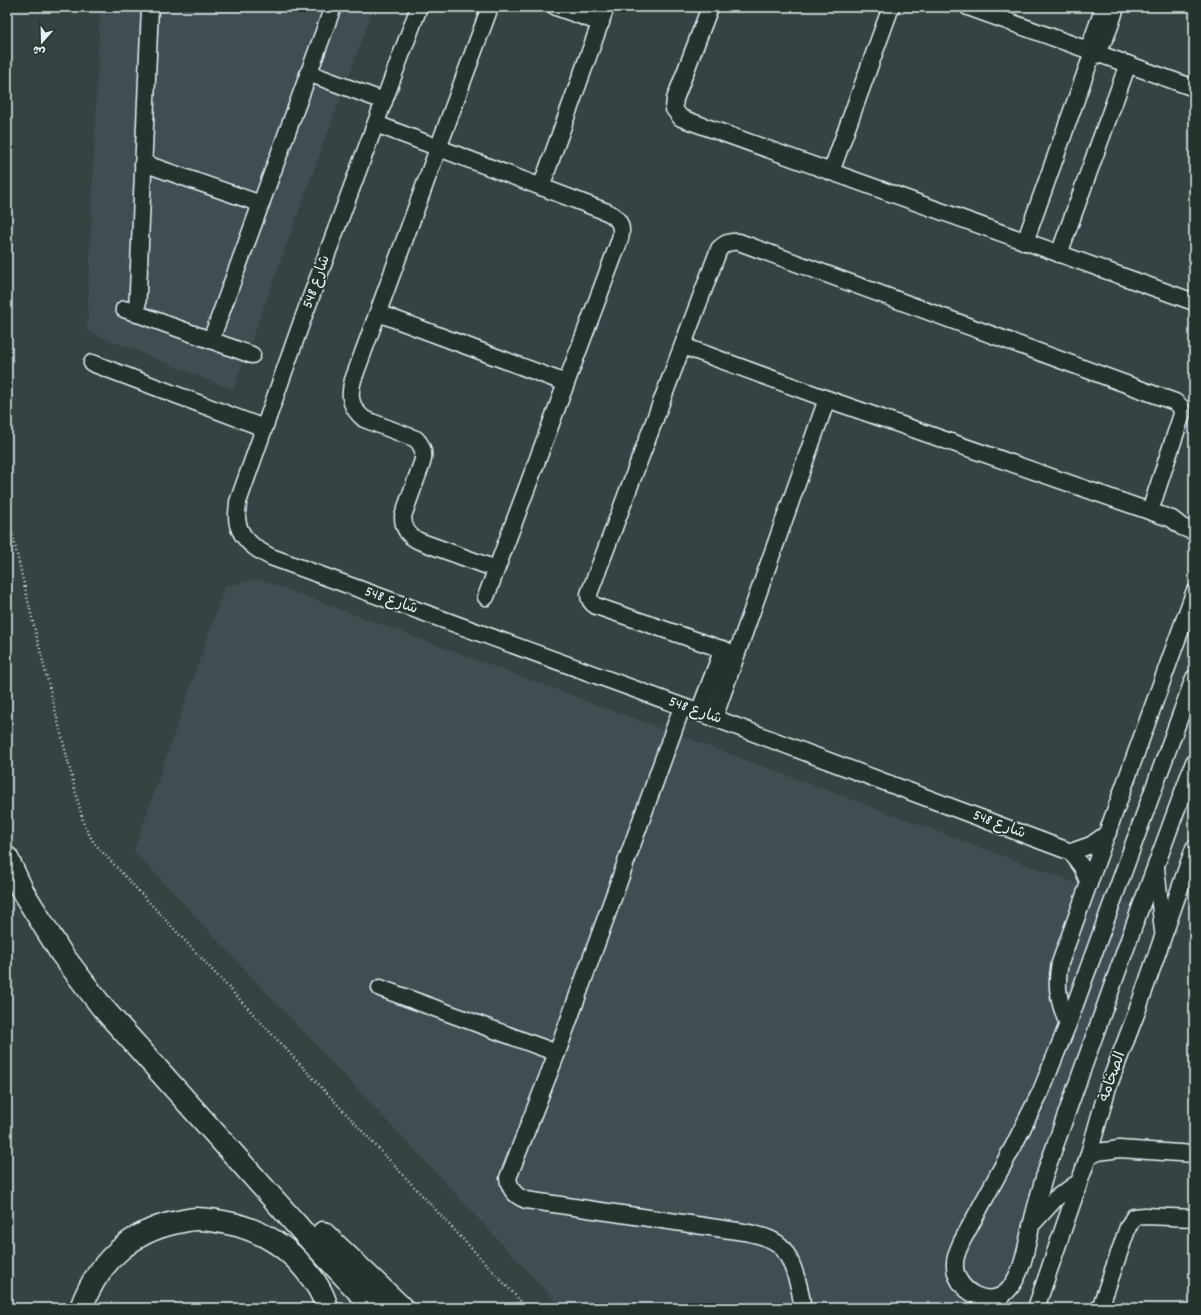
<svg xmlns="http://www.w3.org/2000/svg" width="1201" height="1315" viewBox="0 0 1201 1315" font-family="Dekko,'Playpen Sans Arabic',sans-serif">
<rect width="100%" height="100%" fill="#374242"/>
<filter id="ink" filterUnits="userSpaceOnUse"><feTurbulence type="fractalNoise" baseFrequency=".025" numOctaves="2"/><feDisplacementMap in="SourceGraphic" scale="8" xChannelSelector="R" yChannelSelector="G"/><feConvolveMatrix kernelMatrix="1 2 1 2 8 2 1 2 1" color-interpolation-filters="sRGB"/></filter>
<g filter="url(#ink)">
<g fill="#434d51">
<polygon points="100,7 374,7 233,390 87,331"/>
<polygon points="259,579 1149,910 999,1308 562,1308 134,851 225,586"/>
</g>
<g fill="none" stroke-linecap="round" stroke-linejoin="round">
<defs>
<g id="minor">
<path d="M419 7 302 321 238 502C238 506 237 510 237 515 236 535 254 549 271 557L714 718 1071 852 1082 867 1089 884"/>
<path d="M490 7 353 380C348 397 351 408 364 419L416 439C423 446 425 453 422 463L403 516C403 528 408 536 419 541L496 569"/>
<polyline points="556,7 601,23"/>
<polyline points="710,7 675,99 674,109 681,118 1194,302"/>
<polyline points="968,7 1194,88"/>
<path d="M1093 52C1107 42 1111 22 1116 7"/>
<polyline points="308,73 384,101"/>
<path d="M376 124 607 212C620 218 624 228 619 242L486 597"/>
<polyline points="143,163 261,204"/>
<polyline points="831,172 891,7"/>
<polyline points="541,187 606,7"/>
<polyline points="1025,242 1093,52 1092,40 1104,7"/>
<polyline points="1059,254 1128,64"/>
<polyline points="124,309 252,355"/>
<polyline points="378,313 566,383"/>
<polyline points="137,314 150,7"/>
<polyline points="211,340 333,7"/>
<polyline points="683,346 827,399 1172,519 1182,527 1194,532"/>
<polyline points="92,363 264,428"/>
<path d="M736 654 596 606C591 603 589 600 589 594L719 249C725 243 730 241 739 242L1175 402 1181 407 1182 414 1150 511"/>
<path d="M1194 678 1068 1024 1041 1091 1014 1145 962 1241C959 1248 955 1255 955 1263 953 1291 992 1312 1010 1288 1024 1269 1026 1247 1031 1226 1036 1206 1041 1187 1047 1168 1095 1032 1144 897 1194 762"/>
<path d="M682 707 557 1053 508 1178C510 1190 515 1196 526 1200L744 1232C755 1234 768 1237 777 1243 791 1252 802 1292 802 1308"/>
<polyline points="699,712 723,649"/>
<polyline points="714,718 827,399"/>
<polyline points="1071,852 1091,845 1108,833"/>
<polyline points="1156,868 1163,931"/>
<polyline points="380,988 557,1053"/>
<path d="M1068 1024C1059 1003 1055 987 1060 963L1194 593"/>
<polyline points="1088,1157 1098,1152 1119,1149 1194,1154"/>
<polyline points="1034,1222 1056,1198 1079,1182"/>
<polyline points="1036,1308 1088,1157 1108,1087 1136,1014 1194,848"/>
<polyline points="1100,1308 1128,1227 1134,1217 1145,1216 1194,1218"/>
</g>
<g id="highway">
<polyline points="7,858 23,892 61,953 102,1007 303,1232 374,1308"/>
<polyline points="323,1233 402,1308"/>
<path d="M81 1308C97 1263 131 1231 178 1222 184 1221 190 1219 196 1219 210 1219 224 1222 237 1225 261 1232 280 1242 297 1260 310 1274 322 1289 327 1308"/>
</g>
</defs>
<use href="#minor" stroke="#e8f1f8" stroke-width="19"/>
<use href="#highway" stroke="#e8f1f8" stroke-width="25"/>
<polyline stroke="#e8f1f8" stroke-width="2.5" stroke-dasharray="1 3" stroke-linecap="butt" points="7,512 33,622 84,825 94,843 527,1308"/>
<use href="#minor" stroke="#26332d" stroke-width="16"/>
<use href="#highway" stroke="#26332d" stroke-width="22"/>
</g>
</g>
<g text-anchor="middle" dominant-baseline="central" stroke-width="3.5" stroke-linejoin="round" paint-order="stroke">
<g font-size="15" fill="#e8f1f8" stroke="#26332d">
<text transform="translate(317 282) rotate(-70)">شارع 548</text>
<text transform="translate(391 601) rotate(20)">شارع 548</text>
<text transform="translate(695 711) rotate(20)">شارع 548</text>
<text transform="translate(999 825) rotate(21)">شارع 548</text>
<text transform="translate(1113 1077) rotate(-70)">الصخامة</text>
</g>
</g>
<rect width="1201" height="1315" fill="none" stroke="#26332d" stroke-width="24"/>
<rect x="12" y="12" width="1177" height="1291" fill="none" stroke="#e8f1f8" stroke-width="1.5" filter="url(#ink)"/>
<g transform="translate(42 42) rotate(200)" stroke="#26332d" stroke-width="3" paint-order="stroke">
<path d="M0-3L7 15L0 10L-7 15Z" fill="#e8f1f8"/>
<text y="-6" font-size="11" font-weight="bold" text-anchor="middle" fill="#e8f1f8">ش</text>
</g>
</svg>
